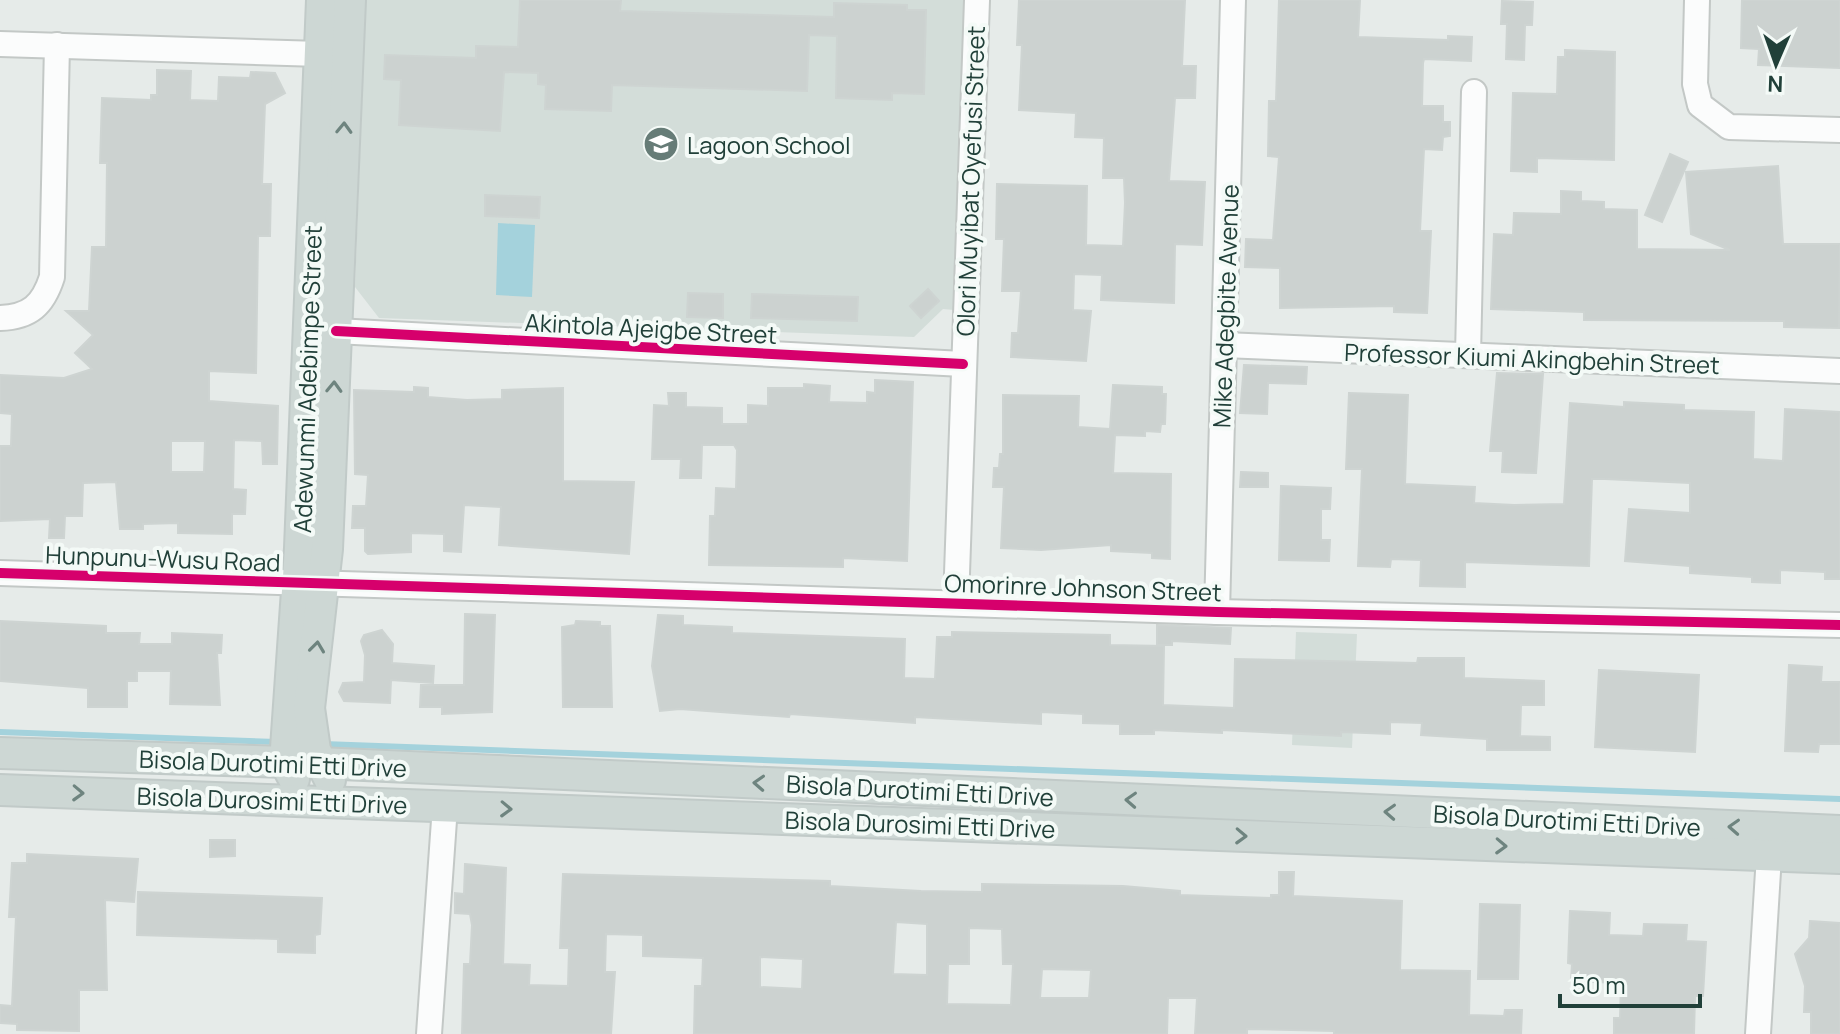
<svg xmlns="http://www.w3.org/2000/svg" width="1840" height="1034" viewBox="0 0 1840 1034" font-family="Manrope,sans-serif">
<rect width="100%" height="100%" fill="#e6ebe9"/>
<g fill="#d3ddd9">
<polygon points="366,0 966,0 954,310 943,309 914,337 379,318 355,287"/>
<polygon points="1296,632 1357,634 1352,748 1292,745"/>
</g>
<polygon fill="#a4d2dc" points="498,223 535,225 532,297 496,295"/>
<g fill="none" stroke-linecap="round" stroke-linejoin="round">
<g stroke="#a4d2dc" stroke-width="6">
<polyline points="0,732 276,742"/>
<polyline points="323,744 1840,799"/>
</g>
</g>
<g fill="#ccd2d0" stroke="#ced4d2" stroke-width="2" fill-rule="evenodd">
<polygon points="520,0 621,0 620,11 834,17 834,3 907,5 907,10 926,10 924,94 892,93 892,100 836,98 837,36 809,35 807,91 612,85 611,111 545,109 546,85 538,84 538,73 504,72 500,131 399,125 401,80 384,79 385,55 476,58 476,46 518,47"/>
<polygon points="1019,0 1185,0 1182,66 1196,66 1195,98 1175,98 1169,181 1205,182 1202,245 1175,244 1174,303 1101,300 1102,275 1074,274 1073,310 1091,311 1086,361 1011,357 1012,333 1018,333 1021,291 1002,291 1004,239 996,239 997,184 1087,186 1086,245 1123,246 1125,203 1124,178 1103,178 1104,138 1075,137 1076,113 1019,110 1022,45 1017,45"/>
<polygon points="1279,0 1360,0 1358,37 1448,40 1448,36 1472,37 1471,61 1424,59 1423,63 1422,106 1443,106 1443,122 1450,122 1450,136 1443,137 1442,150 1424,149 1420,231 1431,231 1427,313 1394,312 1394,306 1280,308 1280,268 1245,267 1246,239 1273,240 1279,157 1268,156 1269,101 1276,101"/>
<polygon points="1742,0 1840,0 1840,68 1758,65 1759,49 1741,48"/>
<polygon points="1502,1 1533,2 1532,25 1525,25 1524,60 1506,59 1507,24 1501,24"/>
<polygon points="1565,50 1615,52 1614,160 1537,158 1537,172 1511,171 1513,93 1557,94 1558,57 1565,57"/>
<path d="M157 70 191 71 190 100 218 101 219 77 250 78 251 72 275 73 285 93 265 104 262 184H271L270 236H258L256 373 209 371V401L278 406 277 464H263L262 441 234 440 233 489 246 490 245 514H232V534L178 533V523L143 524V529H120L116 482 83 483 82 516H65L64 538H49L50 519 0 521V446H11L12 414 0 413V375L64 378 92 369 75 353 93 335 66 311H89L92 247H106L107 163H100L102 98 151 100V95H157ZM171 441H205L204 472H171Z"/>
<polygon points="1670,154 1688,162 1662,222 1645,215"/>
<polygon points="1778,166 1783,244 1840,244 1839,328 1784,327 1784,321 1584,320 1584,312 1491,309 1494,234 1513,235 1514,213 1561,214 1561,191 1581,192 1581,201 1604,202 1604,209 1637,210 1637,249 1730,250 1691,234 1686,172"/>
<polygon points="485,195 540,197 539,218 485,216"/>
<polygon points="928,289 939,301 921,318 910,306"/>
<polygon points="688,293 723,294 723,318 687,317"/>
<polygon points="752,294 858,297 857,321 751,318"/>
<polygon points="1244,365 1307,367 1306,384 1268,383 1267,414 1240,413"/>
<polygon points="1497,373 1543,374 1536,473 1502,472 1503,451 1490,451"/>
<polygon points="875,380 913,382 907,561 843,558 843,567 709,565 710,516 715,516 716,488 736,489 737,450 734,445 702,445 701,478 680,478 681,459 652,459 654,405 669,406 668,393 686,393 686,407 722,408 722,424 748,424 748,405 768,406 768,388 804,388 804,384 830,386 829,402 867,403 867,392 875,393"/>
<polygon points="1113,385 1162,387 1162,394 1166,394 1165,424 1161,424 1160,432 1145,431 1145,436 1115,435 1113,473 1171,474 1170,559 1152,558 1152,553 1111,551 1111,545 1041,550 1001,548 1004,487 993,487 994,468 999,468 1000,454 1003,454 1003,395 1079,396 1078,427 1110,429"/>
<polygon points="414,387 428,388 428,397 467,400 502,399 502,390 563,388 563,481 634,482 629,554 499,545 501,507 464,505 461,552 444,551 444,534 411,533 411,552 368,554 365,551 365,528 352,528 353,506 366,506 368,475 355,474 354,390 414,392"/>
<polygon points="1349,393 1408,395 1405,484 1475,487 1474,503 1514,505 1564,504 1570,403 1624,407 1624,402 1684,405 1684,410 1754,412 1753,459 1783,461 1785,409 1840,412 1840,579 1825,579 1825,572 1780,570 1780,583 1752,582 1752,577 1690,573 1690,566 1625,561 1629,509 1690,513 1690,483 1605,479 1592,479 1589,566 1465,562 1465,587 1420,586 1421,560 1391,559 1390,567 1358,566 1362,469 1346,469"/>
<polygon points="1241,472 1268,473 1268,487 1240,487"/>
<polygon points="1281,486 1331,488 1330,509 1321,509 1321,540 1330,540 1329,561 1279,560"/>
<polygon points="465,614 495,615 492,712 442,714 442,707 420,707 421,685 464,685"/>
<polygon points="658,615 683,616 683,625 732,627 732,633 905,639 904,678 935,679 937,637 952,637 952,632 1110,635 1110,645 1164,646 1163,705 1234,708 1235,659 1417,663 1418,658 1464,658 1464,678 1544,681 1544,705 1521,705 1520,736 1550,737 1550,750 1487,750 1487,739 1421,735 1422,723 1390,722 1390,734 1341,732 1341,736 1222,730 1222,733 1154,730 1154,734 1120,734 1120,724 1083,723 1083,714 1041,712 1041,724 915,717 915,723 790,714 789,717 680,709 660,711 652,666"/>
<polygon points="0,621 106,626 106,633 140,633 139,644 172,644 172,633 222,635 221,653 217,653 220,705 170,704 171,671 137,671 137,681 127,681 127,707 88,707 88,688 0,681"/>
<polygon points="576,621 600,622 600,626 610,626 612,707 563,707 562,627 575,625"/>
<polygon points="1157,625 1231,628 1230,644 1172,641 1172,645 1157,645"/>
<polygon points="382,630 393,644 392,663 434,666 433,683 391,680 390,703 344,701 339,692 343,683 364,682 365,655 361,641 364,635"/>
<polygon points="1789,665 1822,667 1821,682 1840,682 1840,744 1819,744 1818,752 1785,751"/>
<polygon points="1599,670 1699,675 1695,752 1595,747"/>
<polygon points="210,840 235,840 235,856 210,857"/>
<polygon points="27,854 138,859 134,902 105,900 107,990 79,990 79,1031 17,1030 17,1024 0,1023 0,1005 12,1006 16,917 9,917 12,863 27,863"/>
<path d="M465 864 506 868 503 964 530 965 529 985 568 986 569 948H560L563 874 830 881V886L921 891 982 892V884L1123 886 1180 891V895L1271 898V895H1279V872H1294L1293 896 1402 901 1400 970 1470 971 1469 1015 1504 1016 1505 1010H1522L1521 1034H1334V1031L1247 1029V1034H1195L1197 998H1168L1167 1034H694L695 986H702L703 958 643 956V935L606 934 605 972H615L611 1034H462L464 964H470L472 925 470 914 455 913V893L464 894ZM896 922 927 924V975L893 974ZM969 928 1002 929 1003 964H1013L1011 1005 947 1004 948 964H969ZM760 957 803 959 802 989 760 987ZM1042 969 1091 970 1089 998H1040Z"/>
<polygon points="138,892 322,898 320,934 315,935 315,953 278,952 278,939 137,935"/>
<polygon points="1480,904 1520,905 1518,979 1478,979"/>
<polygon points="1570,911 1610,913 1609,935 1643,936 1644,924 1687,925 1686,941 1706,942 1703,996 1695,996 1694,1034 1614,1034 1614,1018 1620,1018 1621,983 1571,981 1572,964 1568,963"/>
<polygon points="1810,921 1840,923 1840,1034 1811,1034 1811,1012 1804,1012 1805,986 1795,954 1809,938"/>
</g>
<g fill="none" stroke-linecap="round" stroke-linejoin="round">
<defs>
<g id="minor">
<polyline points="1697,0 1695,84 1700,105 1729,127 1840,130"/>
<polyline points="0,44 320,54"/>
<path d="M0 318C30 317 43 305 52 277L57 45"/>
<polyline points="336,331 963,364"/>
<polyline points="1224,345 1840,371"/>
<polyline points="1468,355 1474,92"/>
<polyline points="0,573 1217,612 1840,625"/>
<polyline points="956,602 977,0"/>
<polyline points="1217,612 1233,0"/>
<polyline points="429,1034 445,806"/>
<polyline points="1758,1034 1770,839"/>
</g>
<g id="major">
<polyline points="0,753 319,763 1840,831"/>
<polyline points="294,779 286,764 286,748 300,548 322,0"/>
<polyline points="330,780 315,750 309,708 327,549 350,0"/>
<polyline points="0,790 1840,858"/>
</g>
</defs>
<use href="#minor" stroke="#c3c8c6" stroke-width="28"/>
<use href="#major" stroke="#c1cac8" stroke-width="34"/>
<use href="#minor" stroke="#fbfcfc" stroke-width="24"/>
<use href="#major" stroke="#cdd7d4" stroke-width="30"/>
<defs>
<g id="cycleway">
<polyline points="336,331 963,364"/>
<polyline points="0,573 1217,612 1840,625"/>
</g>
</defs>
<use href="#cycleway" stroke="#f4faf7" stroke-width="15"/>
<use href="#cycleway" stroke="#d6006c" stroke-width="10"/>
</g>
<defs><path id="oneway-chevron" d="M-2-3.5L2.5 0L-2 3.5" fill="none" stroke-width="1.6" stroke-linecap="round" stroke-linejoin="round" transform="scale(2)"/></defs>
<g stroke="#6e847f">
<use href="#oneway-chevron" transform="translate(344 128) rotate(-88)"/>
<use href="#oneway-chevron" transform="translate(334 387) rotate(-88)"/>
<use href="#oneway-chevron" transform="translate(317 647) rotate(-83)"/>
<use href="#oneway-chevron" transform="translate(759 783) rotate(-177)"/>
<use href="#oneway-chevron" transform="translate(78 793) rotate(2)"/>
<use href="#oneway-chevron" transform="translate(1131 800) rotate(-177)"/>
<use href="#oneway-chevron" transform="translate(506 809) rotate(2)"/>
<use href="#oneway-chevron" transform="translate(1390 812) rotate(-177)"/>
<use href="#oneway-chevron" transform="translate(1734 827) rotate(-177)"/>
<use href="#oneway-chevron" transform="translate(1241 836) rotate(2)"/>
<use href="#oneway-chevron" transform="translate(1501 846) rotate(2)"/>
</g>
<defs>
<symbol id="school-disc" viewBox="-11 -11 22 22"><circle r="9.5" fill="#667c77" stroke="#f4faf7"/><path d="M0-5L7-2L0 1L-7-2ZM-4 1L0 2.5L4 1V4Q0 6-4 4Z" fill="#fff"/></symbol>
</defs>
<g fill-rule="evenodd">
<use href="#school-disc" x="641" y="124" width="40" height="40"/>
</g>
<g text-anchor="middle" dominant-baseline="central" stroke-width="8" stroke-linejoin="round" paint-order="stroke">
<g font-size="24" fill="#214039" stroke="#f4faf7" text-anchor="start">
<text x="687" y="144">Lagoon School</text>
</g>
<g font-size="24" fill="#214039" stroke="#f4faf7">
<text transform="translate(970 181) rotate(-88)">Olori Muyibat Oyefusi Street</text>
<text transform="translate(1225 306) rotate(-88)">Mike Adegbite Avenue</text>
<text transform="translate(651 328) rotate(3)">Akintola Ajeigbe Street</text>
<text transform="translate(1532 358) rotate(2)">Professor Kiumi Akingbehin Street</text>
<text transform="translate(307 379) rotate(-88)">Adewunmi Adebimpe Street</text>
<text transform="translate(163 558) rotate(2)">Hunpunu-Wusu Road</text>
<text transform="translate(1083 587) rotate(2)">Omorinre Johnson Street</text>
<text transform="translate(273 763) rotate(2)">Bisola Durotimi Etti Drive</text>
<text transform="translate(920 790) rotate(3)">Bisola Durotimi Etti Drive</text>
<text transform="translate(272 800) rotate(2)">Bisola Durosimi Etti Drive</text>
<text transform="translate(1567 820) rotate(3)">Bisola Durotimi Etti Drive</text>
<text transform="translate(920 824) rotate(2)">Bisola Durosimi Etti Drive</text>
</g>
</g>
<g transform="translate(1776 64) rotate(182)" stroke="#f4faf7" stroke-width="6" paint-order="stroke">
<path d="M0-6L14 30L0 20L-14 30Z" fill="#214039"/>
<text y="-12" font-size="22" font-weight="bold" text-anchor="middle" fill="#214039">N</text>
</g>
<path d="M1560 994v12h140v-12" fill="none" stroke="#214039" stroke-width="4"/>
<text x="1572" y="994" font-size="24" fill="#214039" stroke="#f4faf7" stroke-width="6" paint-order="stroke">50 m</text>
</svg>
